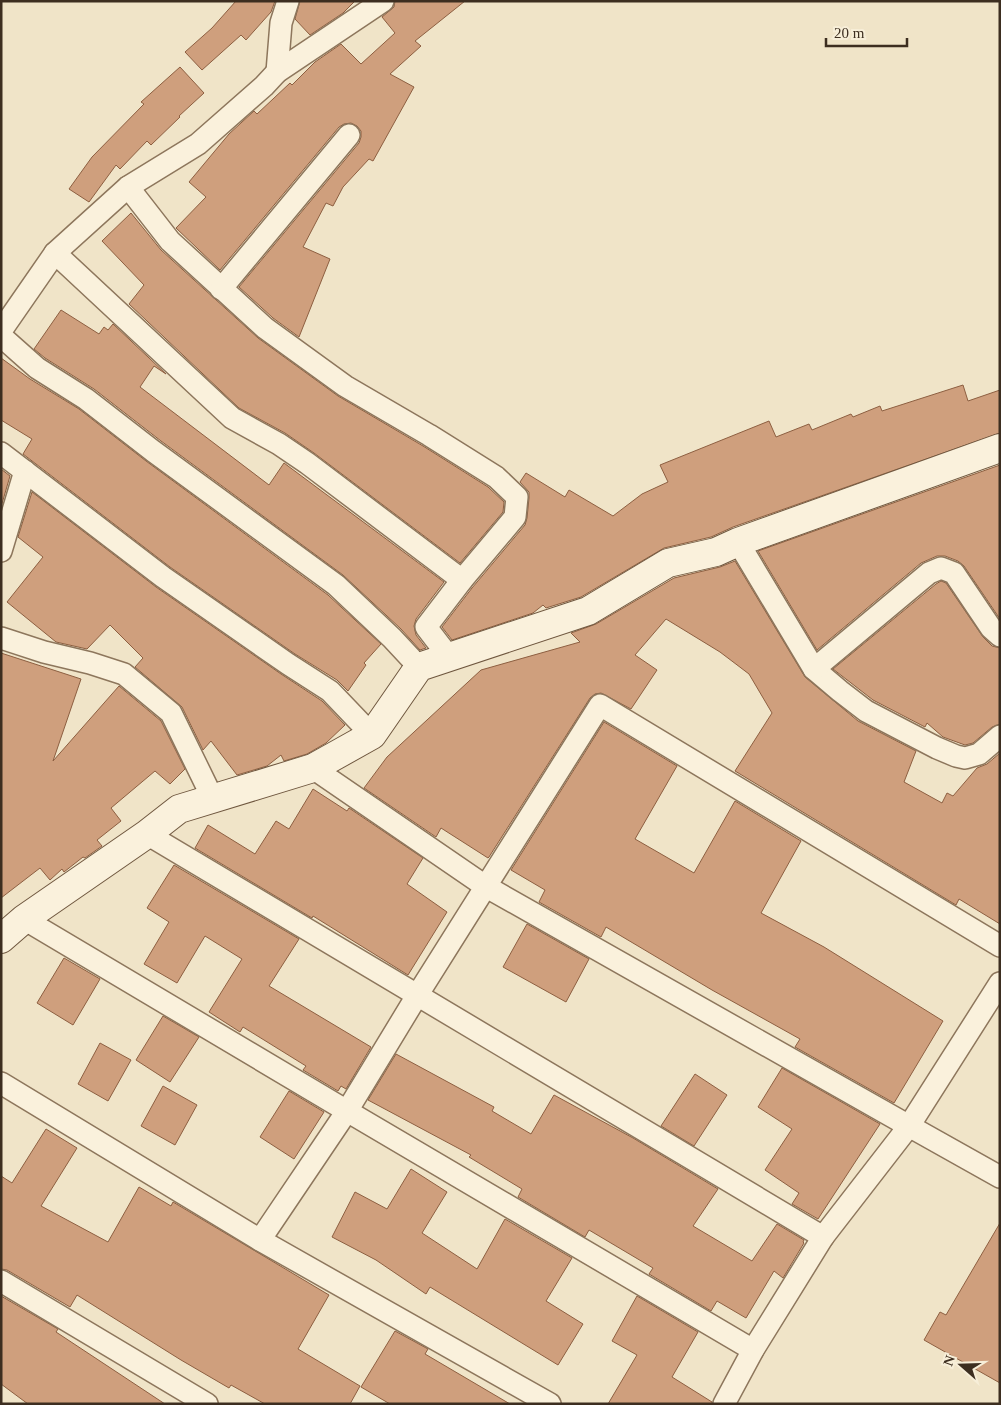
<svg xmlns="http://www.w3.org/2000/svg" width="1001" height="1405" viewBox="0 0 1001 1405" font-family="'Times New Roman',serif">
<rect width="100%" height="100%" fill="#f0e4c8"/>
<g fill="#cf9f7d" stroke="#8d5f41">
<polygon points="236,1 275,1 271,12 246,40 241,35 202,70 185,52 212,28"/>
<polygon points="300,1 355,1 343,13 310,35 295,19"/>
<polygon points="395,1 465,1 415,41 421,46 390,74 414,87 373,161 369,159 343,187 333,206 326,203 303,247 330,259 299,337 273,318 239,287 359,143 361,137 361,131 357,126 351,123 344,124 339,127 220,270 176,228 206,197 189,182 229,134 254,111 257,114 290,83 292,85 315,62 341,44 361,64 395,33 382,17 394,7"/>
<polygon points="180,67 204,93 179,116 180,117 151,145 147,141 120,169 116,165 89,202 69,189 92,157 144,104 141,102"/>
<polygon points="131,213 161,250 258,338 338,396 423,446 488,487 504,502 503,512 460,563 314,453 285,433 239,408 129,304 144,285 102,241"/>
<polygon points="61,310 99,334 104,327 108,330 113,324 166,374 154,366 140,387 269,485 284,463 444,582 416,619 414,626 416,635 426,648 420,650 401,629 343,575 161,441 94,389 45,358 34,349"/>
<polygon points="1,358 30,379 79,409 146,461 328,595 381,644 364,663 366,665 348,691 337,680 295,654 170,567 23,454 32,439 1,420"/>
<polygon points="963,385 968,401 1000,390 1000,433 733,527 711,537 664,548 581,597 546,608 543,605 533,613 452,640 442,627 472,588 525,525 527,518 529,498 529,492 520,482 526,473 565,497 569,490 613,516 642,494 668,482 660,465 769,421 776,437 809,424 812,430 851,414 853,417 880,406 882,411"/>
<polygon points="1000,465 1000,619 964,566 958,561 945,556 937,556 921,563 817,650 758,551"/>
<polygon points="1,469 10,476 1,507"/>
<polygon points="32,492 156,587 281,674 322,701 345,725 326,743 307,754 284,761 281,755 267,766 237,775 211,741 203,750 182,707 135,667 143,658 110,625 87,649 56,642 7,602 43,557 18,537"/>
<polygon points="735,561 805,677 858,721 916,751 904,782 942,803 947,793 953,796 977,768 987,764 1000,753 1000,924 959,899 956,905 735,771 772,713 749,674 720,652 666,619 635,655 657,670 631,709 601,693 595,694 590,698 489,857 488,858 441,828 436,837 364,788 387,757 481,670 580,642 571,633 596,624 674,578 720,567"/>
<polygon points="941,581 946,583 983,637 992,646 1000,648 1000,724 992,727 973,743 965,745 943,737 927,723 925,727 873,700 833,669 936,584"/>
<polygon points="1,653 81,679 53,761 119,686 161,721 185,769 170,784 155,771 111,808 121,821 97,840 102,846 85,858 83,857 64,872 62,869 50,880 40,868 1,898"/>
<polygon points="604,722 677,766 635,839 694,873 735,801 801,841 761,913 824,947 943,1021 894,1103 795,1047 800,1039 712,990 606,927 601,937 539,902 545,890 511,870"/>
<polygon points="313,789 347,811 349,808 423,858 407,884 447,912 408,975 313,916 312,918 195,848 208,825 255,854 276,821 289,829"/>
<polygon points="174,865 299,939 269,986 371,1047 346,1089 341,1086 338,1091 303,1070 306,1066 243,1027 240,1032 209,1012 242,959 205,936 177,983 144,964 169,922 147,908"/>
<polygon points="527,924 589,959 566,1002 503,967"/>
<polygon points="64,958 100,979 73,1025 37,1003"/>
<polygon points="163,1016 199,1037 170,1082 136,1060"/>
<polygon points="100,1043 131,1060 108,1101 78,1084"/>
<polygon points="396,1054 494,1107 492,1111 531,1134 554,1095 633,1138 718,1189 693,1226 752,1261 777,1224 804,1240 803,1242 804,1243 783,1278 774,1271 746,1318 717,1301 711,1311 649,1274 653,1268 589,1230 585,1237 518,1197 522,1189 469,1157 471,1155 368,1100"/>
<polygon points="782,1068 880,1124 818,1219 792,1204 799,1193 765,1170 792,1129 758,1107"/>
<polygon points="695,1074 727,1095 694,1146 661,1126"/>
<polygon points="163,1086 197,1105 175,1145 141,1126"/>
<polygon points="289,1091 324,1112 294,1159 260,1137"/>
<polygon points="46,1129 77,1148 41,1206 108,1242 139,1187 171,1206 173,1202 329,1295 298,1349 360,1386 350,1404 265,1404 231,1385 229,1388 181,1360 77,1295 70,1307 7,1270 1,1269 1,1176 12,1183"/>
<polygon points="411,1169 447,1192 422,1233 477,1269 505,1219 572,1258 546,1301 583,1324 558,1365 430,1287 426,1294 376,1260 332,1237 355,1192 387,1209"/>
<polygon points="1000,1223 1000,1383 924,1340 940,1312 946,1315"/>
<polygon points="1,1296 58,1329 56,1332 165,1404 28,1404 1,1384"/>
<polygon points="637,1296 698,1332 672,1377 712,1402 712,1404 608,1404 637,1355 612,1341"/>
<polygon points="395,1331 428,1349 425,1354 510,1404 390,1404 361,1387"/>
</g>
<g fill="none" stroke-linecap="round" stroke-linejoin="round">
<defs>
<g id="street">
<polyline points="277,72 281,23 288,1"/>
<polyline points="128,187 170,241 265,328 345,386 429,435 496,477 517,497 515,517 462,580 426,627 449,657"/>
<polyline points="55,253 232,418 279,444 307,463 462,580"/>
<polyline points="221,289 349,135"/>
<polyline points="1,331 55,253 128,187 198,144 264,86 277,72 383,1"/>
<polyline points="1,336 37,368 86,399 153,451 336,585 392,638 419,667"/>
<polyline points="1,453 163,577 288,664 330,691 372,735"/>
<polyline points="738,542 814,669 840,691 866,711 937,748 956,756 965,758 979,754 1000,736"/>
<polyline points="1,551 25,471"/>
<polyline points="1,638 44,652 90,663 124,674 171,713 213,799"/>
<polyline points="814,669 929,573 941,568 954,573 991,628 1000,636"/>
<polyline points="313,768 485,886 909,1126 823,1237 753,1350 724,1404"/>
<polyline points="147,834 823,1237"/>
<polyline points="24,919 347,1111 753,1350"/>
<polyline points="1000,983 909,1126 1000,1177"/>
<polyline points="1,1083 260,1240 550,1404"/>
<polyline points="260,1240 347,1111 418,994 600,705 1000,946"/>
<polyline points="1,1281 207,1404"/>
</g>
<polyline id="secondary" points="1,939 24,919 147,834 179,809 313,768 372,735 419,667 588,611 668,563 716,552 738,542 1000,448"/>
</defs>
<use href="#street" stroke="#8d765c" stroke-width="24"/>
<use href="#secondary" stroke="#6f573f" stroke-width="30"/>
<use href="#street" stroke="#faf1dc" stroke-width="21"/>
<use href="#secondary" stroke="#faf1dc" stroke-width="28"/>
</g>
<rect width="1001" height="1405" fill="none" stroke="#3d2e20" stroke-width="5"/>
<g transform="translate(961 1365) rotate(290)" stroke="#f7eed8" stroke-width="4" paint-order="stroke">
<path d="M0-4L9 19L0 12L-9 19Z" fill="#3d2e20"/>
<text y="-8" font-size="14" font-weight="bold" text-anchor="middle" fill="#3d2e20">N</text>
</g>
<path d="M826 38v8h81v-8" fill="none" stroke="#3d2e20" stroke-width="2.5"/>
<text x="834" y="38" font-size="15" fill="#3d2e20" stroke="#f7eed8" stroke-width="4" paint-order="stroke">20 m</text>
</svg>
